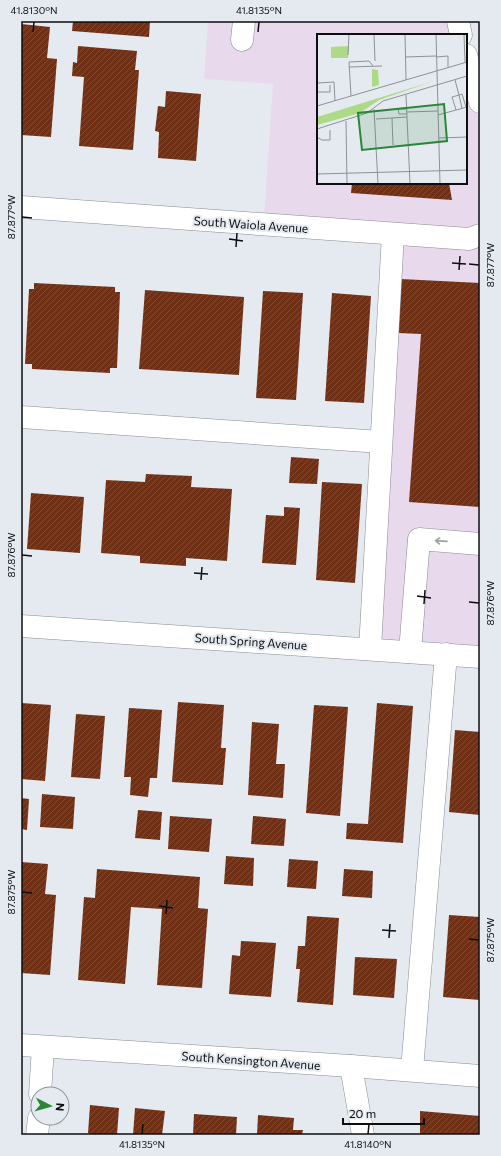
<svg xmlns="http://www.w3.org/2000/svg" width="501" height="1156" viewBox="0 0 501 1156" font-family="Commissioner,sans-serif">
<defs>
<pattern id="building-hatch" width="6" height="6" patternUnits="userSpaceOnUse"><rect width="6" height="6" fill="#703015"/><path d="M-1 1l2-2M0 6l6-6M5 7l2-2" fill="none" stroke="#7e4b35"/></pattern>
</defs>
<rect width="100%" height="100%" fill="#e5eaf0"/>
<g fill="#e8d9ec">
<polygon points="208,21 457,21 461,35 318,35 318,183 466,183 466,55 480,109 480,231 264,219 273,84 204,79"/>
<polygon points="480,239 480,652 376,644 396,240"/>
</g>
<g fill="url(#building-hatch)">
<polygon points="73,21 150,21 149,37 72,31"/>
<polygon points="21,24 50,27 47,58 57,59 51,137 21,135"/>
<polygon points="78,46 137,51 135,70 139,70 133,150 79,146 84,77 72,76 73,62 77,63"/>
<polygon points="166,91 201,94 196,161 158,158 159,132 155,131 158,106 165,107"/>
<polygon points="352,183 449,183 452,200 351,193"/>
<polygon points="401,279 480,283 480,507 409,502 421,334 398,333"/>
<polygon points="34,283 115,287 115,292 120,292 117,368 110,368 110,373 32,369 32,364 25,364 29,289 34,289"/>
<polygon points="145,290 244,297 239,375 139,369"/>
<polygon points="263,291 303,293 296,400 256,398"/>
<polygon points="332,293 371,296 364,403 325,401"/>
<polygon points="291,457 319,459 317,484 289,483"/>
<polygon points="146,474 192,476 191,487 232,489 227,561 186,558 186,566 140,563 140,556 101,553 106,480 145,482"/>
<polygon points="322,482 362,484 355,583 316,580"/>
<polygon points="31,493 84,497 80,553 27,549"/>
<polygon points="284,507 300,508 296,565 262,563 266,515 284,516"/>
<polygon points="178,702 224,705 221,748 226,748 223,785 172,782"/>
<polygon points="21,703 51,705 45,781 21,779"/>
<polygon points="377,703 413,706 403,843 346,839 347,823 368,824"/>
<polygon points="314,705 348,707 340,816 306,813"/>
<polygon points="129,708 162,710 157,778 150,778 148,797 130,795 131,777 124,777"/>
<polygon points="76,714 105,716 100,779 71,777"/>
<polygon points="252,722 279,724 276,764 285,764 283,798 248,795"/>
<polygon points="455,730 480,732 480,815 449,812"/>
<polygon points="42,794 75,797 73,829 40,827"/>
<polygon points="21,798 29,799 27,830 21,829"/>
<polygon points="138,810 162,812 160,840 135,838"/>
<polygon points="170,816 212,819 209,852 168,849"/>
<polygon points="253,816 286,819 284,846 251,844"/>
<polygon points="226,856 254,858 253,886 224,884"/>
<polygon points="289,859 318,861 316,889 287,887"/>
<polygon points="21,862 48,864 45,894 56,895 50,975 21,973"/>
<polygon points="97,869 200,877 198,908 208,909 202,988 157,985 162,909 131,907 125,984 78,980 84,897 95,898"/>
<polygon points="344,869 373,871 372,898 342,896"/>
<polygon points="449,915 480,917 480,1000 443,997"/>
<polygon points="307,916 339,918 333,1005 297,1002 300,969 296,969 298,946 305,946"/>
<polygon points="241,941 276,943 271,997 229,994 232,955 240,956"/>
<polygon points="355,957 397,959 394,998 353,995"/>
<polygon points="90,1105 119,1108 117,1135 91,1135 91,1134 88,1133"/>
<polygon points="135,1108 165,1111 162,1135 133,1135"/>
<polygon points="420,1111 480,1116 480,1135 420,1135"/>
<polygon points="194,1114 237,1117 236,1135 193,1135"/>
<polygon points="258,1115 294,1118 293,1130 303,1130 302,1135 257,1135"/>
</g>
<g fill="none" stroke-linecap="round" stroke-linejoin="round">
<defs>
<g id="minor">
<polyline points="458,21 461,35"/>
<polyline points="242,40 244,21"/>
<polyline points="466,55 480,102"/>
<polyline points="21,207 469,239 480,235"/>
<polyline points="21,417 381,442"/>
<polyline points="21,626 480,657"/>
<polyline points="370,649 393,234"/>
<polyline points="410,652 419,539 480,544"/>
<polyline points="21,1045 351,1066 480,1076"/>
<polyline points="351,1066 363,1135"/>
<polyline points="412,1070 446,654"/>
<polyline points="40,1094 43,1047"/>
<polyline points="37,1135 39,1118"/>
</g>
</defs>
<use href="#minor" stroke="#888c92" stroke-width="23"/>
<use href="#minor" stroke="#fff" stroke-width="22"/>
</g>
<defs><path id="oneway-shaft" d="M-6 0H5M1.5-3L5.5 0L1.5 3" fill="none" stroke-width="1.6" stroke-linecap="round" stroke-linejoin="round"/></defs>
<use stroke="#9e9f9f" href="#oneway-shaft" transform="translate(441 541) rotate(-176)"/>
<path fill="none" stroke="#0c0e10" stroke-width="1.5" d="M33 32 34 22M258 32 259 22M22 217 32 218M229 239 243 241M236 247 237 233M452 263 466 264M469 264 479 265M459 270 460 256M22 555 32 556M194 573 208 574M201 580 202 567M417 596 431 598M469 602 479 603M424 604 425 590M22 892 32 893M159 906 173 908M166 914 167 900M382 930 396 931M389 938 390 924M469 939 479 940M142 1134 143 1124M368 1134 369 1124"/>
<g text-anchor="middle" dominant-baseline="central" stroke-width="4" stroke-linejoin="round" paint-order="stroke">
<g font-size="12" fill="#0c0e10" stroke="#e5eaf0">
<text transform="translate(251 224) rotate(4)">South Waiola Avenue</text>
<text transform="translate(251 641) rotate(4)">South Spring Avenue</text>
<text transform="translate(251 1060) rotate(4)">South Kensington Avenue</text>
</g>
</g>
<g transform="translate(317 34)">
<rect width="150" height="150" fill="#e5eaf0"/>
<path d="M117 47 62 66 43 79 0 91V83Z" fill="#adda86"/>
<path d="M32 12 31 24H14V13ZM55 35 61 36 62 51 55 53Z" fill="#adda86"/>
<path fill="none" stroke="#8e9296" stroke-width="1" d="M57 0 58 27M88 0 89 46M119 0 123 150M147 0 148 28M31 21 32 0M88 23 119 22M119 23 131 22V33M32 33 65 32M138 46 142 61 135 63 139 76M1 49 17 48 18 67M0 58H13V51M89 61 93 150M142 61 145 60 149 73M142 61 145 74M34 62 32 28 52 27 56 32M0 72 150 28M57 75 61 150M90 75H81L82 80H90M90 78 121 77M121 81 150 73M75 84 76 111M59 85 90 83M29 87 30 150M0 95 50 79 66 67 150 42M0 103 5 106H13V96M122 104 150 103M0 140 150 136"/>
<path fill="#2a8638" fill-opacity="0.15" stroke="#2a8638" stroke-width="2" d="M127 70 130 107 45 116 41 79Z"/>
<rect width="150" height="150" fill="none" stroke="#0c0e10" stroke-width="2"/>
</g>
<rect width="501" height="1156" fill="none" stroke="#e5eaf0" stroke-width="44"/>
<g transform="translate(50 1106) rotate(96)"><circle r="19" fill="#e5eaf0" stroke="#8e9296"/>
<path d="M0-3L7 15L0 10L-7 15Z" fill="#2a8638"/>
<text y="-6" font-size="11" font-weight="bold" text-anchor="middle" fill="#0c0e10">N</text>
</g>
<path d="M343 1118v6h81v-6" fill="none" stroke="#0c0e10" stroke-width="2"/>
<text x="349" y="1118" font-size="12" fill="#0c0e10" stroke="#e5eaf0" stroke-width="3" paint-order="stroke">20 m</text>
<rect x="22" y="22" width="457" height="1112" fill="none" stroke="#0c0e10" stroke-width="1.5"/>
<g font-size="10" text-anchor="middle" fill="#0c0e10">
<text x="34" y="14">41.8130°N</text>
<text x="259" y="14">41.8135°N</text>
<text transform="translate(11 217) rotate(-90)" y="4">87.877°W</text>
<text transform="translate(490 265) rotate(-90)" y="4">87.877°W</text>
<text transform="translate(11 555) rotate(-90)" y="4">87.876°W</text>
<text transform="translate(490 603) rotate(-90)" y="4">87.876°W</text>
<text transform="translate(11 892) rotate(-90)" y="4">87.875°W</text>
<text transform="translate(490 940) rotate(-90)" y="4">87.875°W</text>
<text x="142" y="1148">41.8135°N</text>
<text x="368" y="1148">41.8140°N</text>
</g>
</svg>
